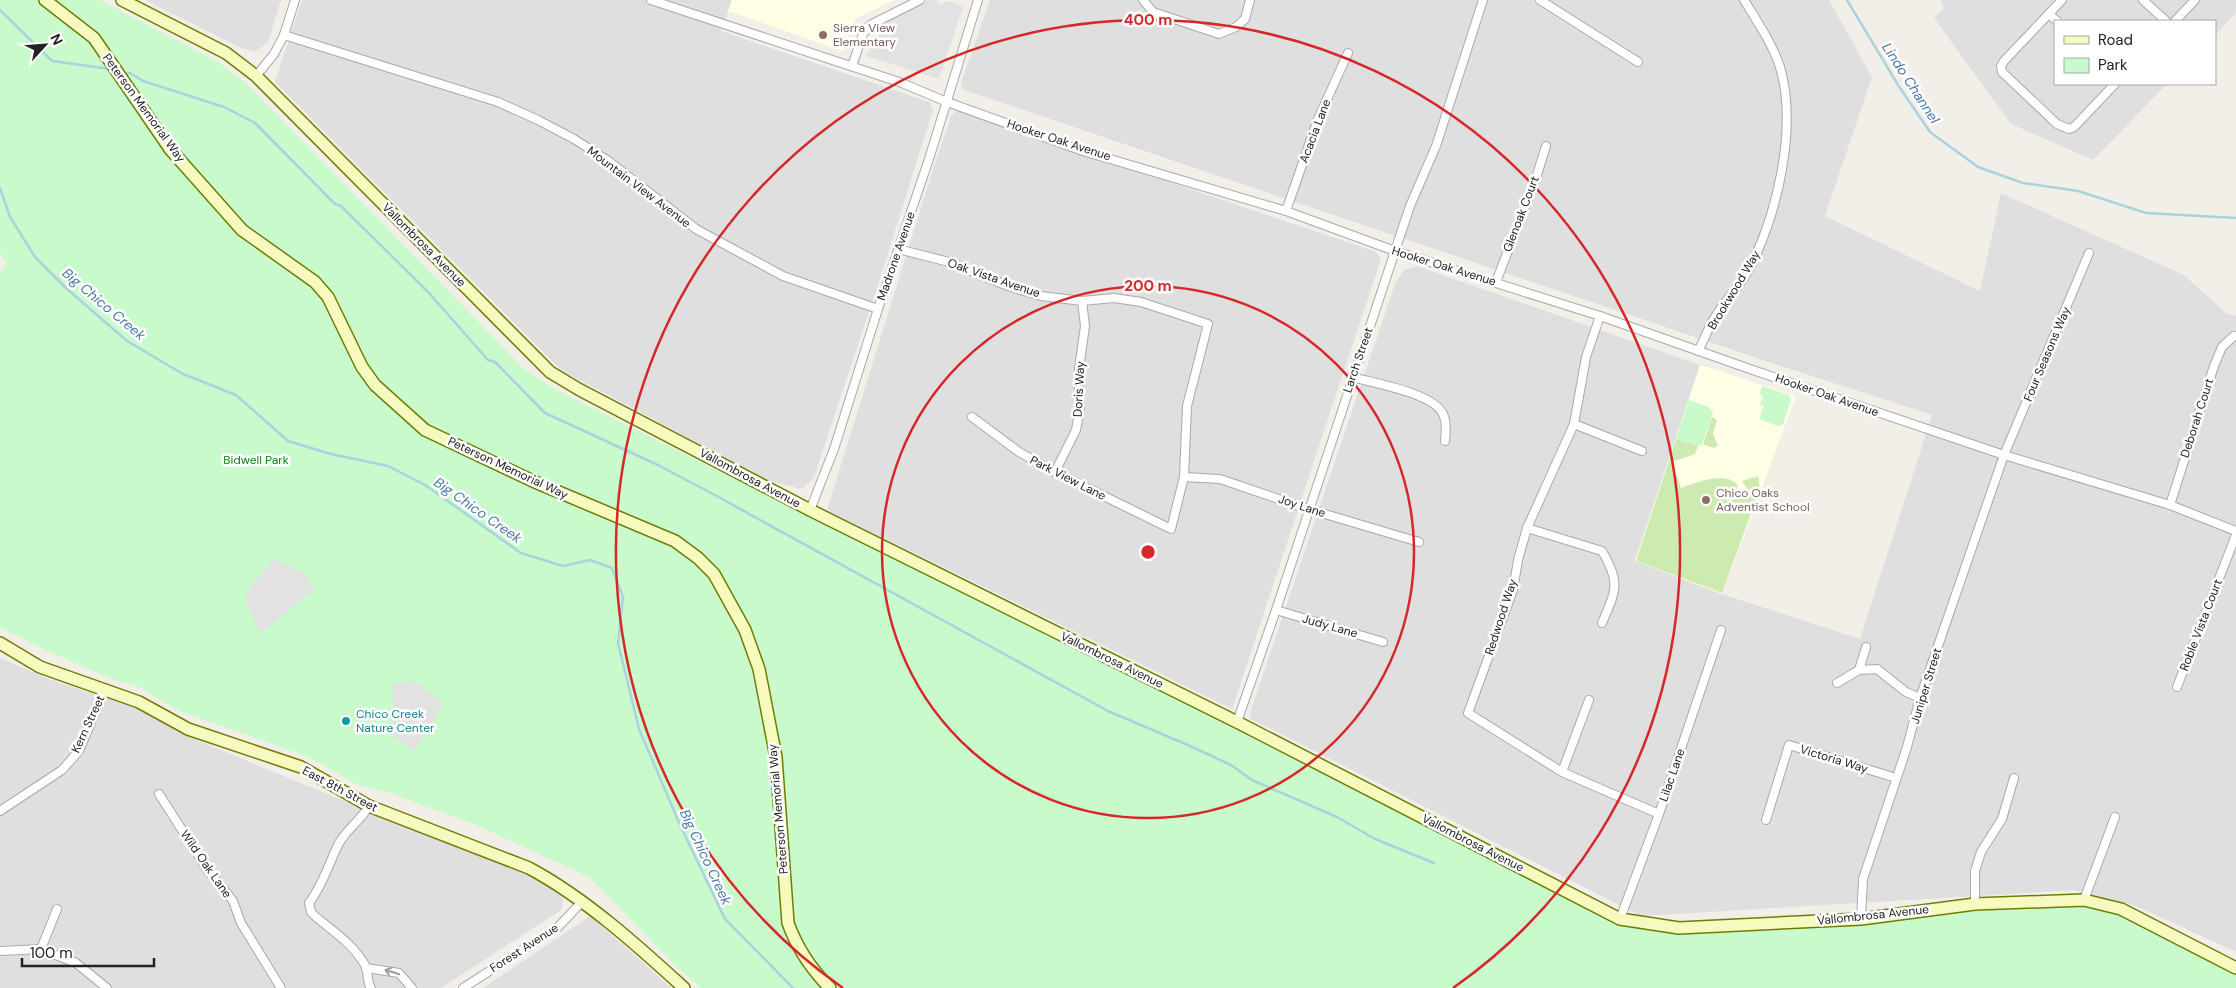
<svg xmlns="http://www.w3.org/2000/svg" width="2236" height="988" viewBox="0 0 2236 988" font-family="'DM Sans',sans-serif">
<rect width="100%" height="100%" fill="#f2efe9"/>
<g fill="#e0dfdf">
<polygon points="145,0 281,0 268,42 255,52 237,46"/>
<polygon points="302,0 732,0 721,31 929,102 933,110 877,288 814,477 802,489 769,481 561,370 275,82"/>
<polygon points="990,0 1829,0 1872,77 1825,216 1980,291 2001,193 2184,275 2226,313 2236,316 2236,952 2136,906 2074,890 1641,916 1251,719 1250,713 1395,284 1404,270 1417,266 1700,365 1635,561 1722,594 1860,639 1932,415 1772,363 964,90 962,88 962,80"/>
<polygon points="1940,0 2236,0 2236,13 2215,35 2215,21 2055,21 2055,84 2167,84 2093,160 2011,124 1934,18 1944,8"/>
<polygon points="957,110 1376,252 1381,259 1232,709 827,510 933,169 951,116"/>
<polygon points="0,658 49,679 146,711 177,732 352,804 467,847 542,881 563,899 561,910 441,988 0,988"/>
<polygon points="590,916 672,988 483,988"/>
</g>
<g fill="#ffffe5">
<polygon points="732,0 894,0 855,19 843,51 728,11"/>
<polygon points="1700,365 1796,396 1722,594 1635,561"/>
</g>
<g fill="#cdebb0">
<polygon points="1712,417 1717,420 1713,434 1718,446 1714,448 1703,444"/>
<path d="M1676 439 1698 446 1695 454 1672 462 1681 488C1699 482 1721 472 1736 483L1738 487 1736 489 1739 495 1749 491 1742 481 1758 476 1760 489 1722 593 1636 561Z"/>
</g>
<g fill="#c8facc">
<polygon points="0,0 100,0 218,62 249,86 526,371 560,392 1620,919 1679,928 2050,900 2121,909 2236,968 2236,988 701,988 679,969 589,877 476,825 393,794 356,784 309,757 179,711 141,688 110,678 45,650 0,627 0,273 6,263 0,252"/>
<polygon points="1762,386 1789,395 1791,400 1783,424 1778,426 1759,419 1764,406 1760,405 1763,397 1760,393"/>
<polygon points="1689,400 1709,407 1713,413 1702,444 1698,446 1676,439"/>
</g>
<g fill="#e2e2e2">
<polygon points="927,0 937,0 940,5 948,1 963,6 939,79 866,56 874,38 883,34 879,25"/>
<polygon points="273,559 304,573 315,589 260,633 245,599 250,588"/>
<polygon points="414,681 444,703 414,751 393,736 393,684"/>
</g>
<g fill="none" stroke-linecap="round" stroke-linejoin="round">
<g stroke="#aad3df" stroke-width="2.5">
<polyline points="1847,0 1898,85 1930,132 1978,167 2023,183 2078,191 2146,213 2236,218"/>
<polyline points="0,10 52,61 110,69"/>
<polyline points="124,75 130,73 143,81 224,107 255,123 335,204 341,206 429,293 488,360 495,362 545,413 658,465 711,493 1108,711 1190,746 1231,765 1252,780 1337,817 1375,839 1434,863"/>
<polyline points="0,188 10,217 35,257 67,289 127,341 183,374 236,395 288,441 331,454 388,466 425,485 521,553 563,566 590,560 612,568 623,597 618,643 639,729 680,825 725,919 793,988"/>
</g>
<defs>
<g id="street">
<polyline points="651,0 902,83 947,102 1083,151 1286,211 1395,251 1600,316 1747,368 2004,455 2170,505 2236,531"/>
<polyline points="1143,0 1153,12 1219,34 1236,27 1245,19 1250,0"/>
<polyline points="1540,0 1638,62"/>
<polyline points="2062,0 2004,61 2001,66 2002,72 2057,124 2069,129 2074,127 2115,84"/>
<polyline points="2143,0 2166,21"/>
<polyline points="2049,14 2057,21"/>
<polyline points="2175,21 2195,0"/>
<polyline points="284,35 498,102 538,120 574,139 607,160 696,229 783,276 878,309"/>
<polyline points="852,66 863,34 870,25 920,0"/>
<polyline points="256,76 274,54 284,35 295,0"/>
<polyline points="1286,211 1318,119 1348,53"/>
<polyline points="898,249 949,262 1008,286 1041,296 1082,301 1114,298 1141,302 1208,324 1187,406 1184,477 1171,529 1055,472 1019,452 972,417"/>
<polyline points="1496,282 1536,178 1546,146"/>
<polyline points="1600,316 1586,357 1574,424 1527,528 1518,560 1513,590 1468,713 1562,772 1659,814"/>
<path d="M1698 351C1705 339 1709 325 1717 314 1726 299 1740 286 1748 271 1777 216 1798 128 1780 67 1772 43 1757 21 1744 0"/>
<path d="M1352 377C1374 383 1433 393 1443 414 1447 422 1446 433 1445 441"/>
<polyline points="1574,424 1642,451"/>
<polyline points="1055,472 1076,430 1080,407 1078,376 1085,326 1082,301"/>
<polyline points="1184,477 1220,479 1308,509 1419,542"/>
<polyline points="2170,505 2214,366 2222,347 2234,336"/>
<polyline points="810,510 834,449 878,309 929,159 978,0"/>
<path d="M1527 528 1602 551C1621 583 1616 591 1602 623"/>
<polyline points="1276,610 1383,642"/>
<polyline points="1859,670 1866,647"/>
<polyline points="1837,683 1859,670 1877,669 1906,692 1920,698"/>
<polyline points="2177,687 2236,535"/>
<polyline points="1237,722 1276,610 1395,251 1410,206 1436,146 1483,0"/>
<polyline points="1562,772 1589,700"/>
<polyline points="159,794 207,869 233,901 241,923 281,988"/>
<path d="M369 806C361 820 347 829 339 843 329 863 323 885 309 903L311 912 316 917C334 932 353 944 365 965 369 972 366 981 371 988"/>
<polyline points="0,811 62,770 79,751 104,691"/>
<polyline points="1766,820 1789,745 1896,778"/>
<polyline points="2084,900 2115,817"/>
<polyline points="1975,904 1975,871 1981,852 2002,819 2014,778"/>
<polyline points="1620,919 1659,814 1721,630"/>
<polyline points="1861,919 1863,879 1907,747 1920,698 2004,455 2089,253"/>
<polyline points="41,949 57,909"/>
<polyline points="0,951 41,949 76,963 107,988"/>
<polyline points="366,968 399,973 412,988"/>
<polyline points="463,988 558,927 581,903"/>
</g>
<g id="secondary">
<path d="M45 0 94 38 170 149 242 230 315 282 328 297 362 367 375 385 425 430 535 482 675 541 698 558 714 574 745 630 759 669 776 757 788 923C797 948 811 969 830 988"/>
<polyline points="122,0 226,53 256,76 550,372 580,390 810,510 1237,722 1620,919 1679,928 1861,919 1975,904 2084,900 2121,909 2236,968"/>
<path d="M0 643 40 667 139 702 188 729 301 767 369 806 529 868C585 898 637 945 684 988"/>
</g>
</defs>
<use href="#street" stroke="#a9a9a9" stroke-width="10"/>
<use href="#secondary" stroke="#707d05" stroke-width="14"/>
<use href="#street" stroke="#fff" stroke-width="8"/>
<use href="#secondary" stroke="#f7fabf" stroke-width="11"/>
</g>
<defs><path id="oneway-shaft" d="M-6 0H5M1.5-3L5.5 0L1.5 3" fill="none" stroke-width="1.6" stroke-linecap="round" stroke-linejoin="round" transform="scale(1.25)"/></defs>
<use stroke="#9c9c9c" href="#oneway-shaft" transform="translate(392 972) rotate(-162)"/>
<g fill="none" stroke="#d62828" stroke-width="2.5">
<circle cx="1148" cy="552" r="266"/>
<path d="M843 988A532 532 0 1 1 1453 988"/>
</g>
<g fill="#8d6e63" stroke="#fff" stroke-width="2">
<circle cx="823" cy="35" r="5"/>
<circle cx="1706" cy="500" r="5"/>
</g>
<circle fill="#0f9aa8" stroke="#fff" stroke-width="2" cx="346" cy="721" r="5"/>
<g text-anchor="middle" dominant-baseline="central" stroke-width="5" stroke-linejoin="round" paint-order="stroke">
<g font-size="12" fill="#785e54" stroke="#fff" text-anchor="start">
<text x="833" y="28">Sierra View<tspan x="833" dy="14">Elementary</tspan></text>
<text x="1716" y="493">Chico Oaks<tspan x="1716" dy="14">Adventist School</tspan></text>
</g>
<g font-size="12" fill="#222" stroke="#fff">
<text transform="translate(144 108) rotate(54)">Peterson Memorial Way</text>
<text transform="translate(1315 131) rotate(-69)">Acacia Lane</text>
<text transform="translate(1059 140) rotate(18)">Hooker Oak Avenue</text>
<text transform="translate(639 187) rotate(37)">Mountain View Avenue</text>
<text transform="translate(1521 214) rotate(-69)">Glenoak Court</text>
<text transform="translate(424 245) rotate(45)">Vallombrosa Avenue</text>
<text transform="translate(896 256) rotate(-71)">Madrone Avenue</text>
<text transform="translate(1444 266) rotate(17)">Hooker Oak Avenue</text>
<text transform="translate(994 278) rotate(19)">Oak Vista Avenue</text>
<text transform="translate(1734 290) rotate(-59)">Brookwood Way</text>
<text transform="translate(2047 354) rotate(-67)">Four Seasons Way</text>
<text transform="translate(1358 360) rotate(-71)">Larch Street</text>
<text transform="translate(1079 389) rotate(-87)">Doris Way</text>
<text transform="translate(1827 395) rotate(19)">Hooker Oak Avenue</text>
<text transform="translate(2197 418) rotate(-72)">Deborah Court</text>
<text transform="translate(508 468) rotate(25)">Peterson Memorial Way</text>
<text transform="translate(750 478) rotate(28)">Vallombrosa Avenue</text>
<text transform="translate(1068 478) rotate(27)">Park View Lane</text>
<text transform="translate(1302 506) rotate(18)">Joy Lane</text>
<text transform="translate(1501 617) rotate(-72)">Redwood Way</text>
<text transform="translate(2201 625) rotate(-69)">Roble Vista Court</text>
<text transform="translate(1330 626) rotate(16)">Judy Lane</text>
<text transform="translate(1112 660) rotate(26)">Vallombrosa Avenue</text>
<text transform="translate(1926 686) rotate(-73)">Juniper Street</text>
<text transform="translate(88 724) rotate(-65)">Kern Street</text>
<text transform="translate(1834 759) rotate(17)">Victoria Way</text>
<text transform="translate(1672 775) rotate(-71)">Lilac Lane</text>
<text transform="translate(340 789) rotate(28)">East 8th Street</text>
<text transform="translate(778 809) rotate(-95)">Peterson Memorial Way</text>
<text transform="translate(1473 843) rotate(27)">Vallombrosa Avenue</text>
<text transform="translate(206 864) rotate(55)">Wild Oak Lane</text>
<text transform="translate(1873 915) rotate(-6)">Vallombrosa Avenue</text>
<text transform="translate(524 948) rotate(-33)">Forest Avenue</text>
</g>
<g font-size="12" fill="#0c8416" stroke="#fff">
<text x="256" y="460">Bidwell Park</text>
</g>
<g font-size="12" fill="#0d838f" stroke="#fff" text-anchor="start">
<text x="356" y="714">Chico Creek<tspan x="356" dy="14">Nature Center</tspan></text>
</g>
<g font-size="14" font-style="italic" fill="#4a7aab" stroke="#fff">
<text transform="translate(1911 83) rotate(57)">Lindo Channel</text>
<text transform="translate(104 304) rotate(40)">Big Chico Creek</text>
<text transform="translate(478 510) rotate(35)">Big Chico Creek</text>
<text transform="translate(706 857) rotate(65)">Big Chico Creek</text>
</g>
</g>
<circle cx="1148" cy="552" r="8" fill="#d62828" stroke="#fff" stroke-width="2.5"/>
<g font-size="15" text-anchor="middle" font-weight="bold" fill="#d62828" stroke="#fff" stroke-width="5" stroke-linejoin="round" paint-order="stroke">
<text x="1148" y="25">400 m</text>
<text x="1148" y="291">200 m</text>
</g>
<rect x="2054" y="20" width="162" height="65" fill="#ffffff" stroke="#a7a7a7"/>
<rect x="2064" y="36" width="25" height="8" fill="#f7fabf" stroke="#a7a7a7"/>
<text x="2098" y="45" font-size="15" fill="#222222">Road</text>
<rect x="2064" y="58" width="25" height="15" fill="#c8facc" stroke="#a7a7a7"/>
<text x="2098" y="70" font-size="15" fill="#222222">Park</text>
<g transform="translate(45 45) rotate(64)" stroke="#ffffff" stroke-width="4" paint-order="stroke">
<path d="M0-4L9 19L0 12L-9 19Z" fill="#222222"/>
<text y="-8" font-size="14" font-weight="bold" text-anchor="middle" fill="#222222">N</text>
</g>
<path d="M22 958v8h132v-8" fill="none" stroke="#222222" stroke-width="2.5"/>
<text x="30" y="958" font-size="15" fill="#222222" stroke="#ffffff" stroke-width="4" paint-order="stroke">100 m</text>
</svg>
